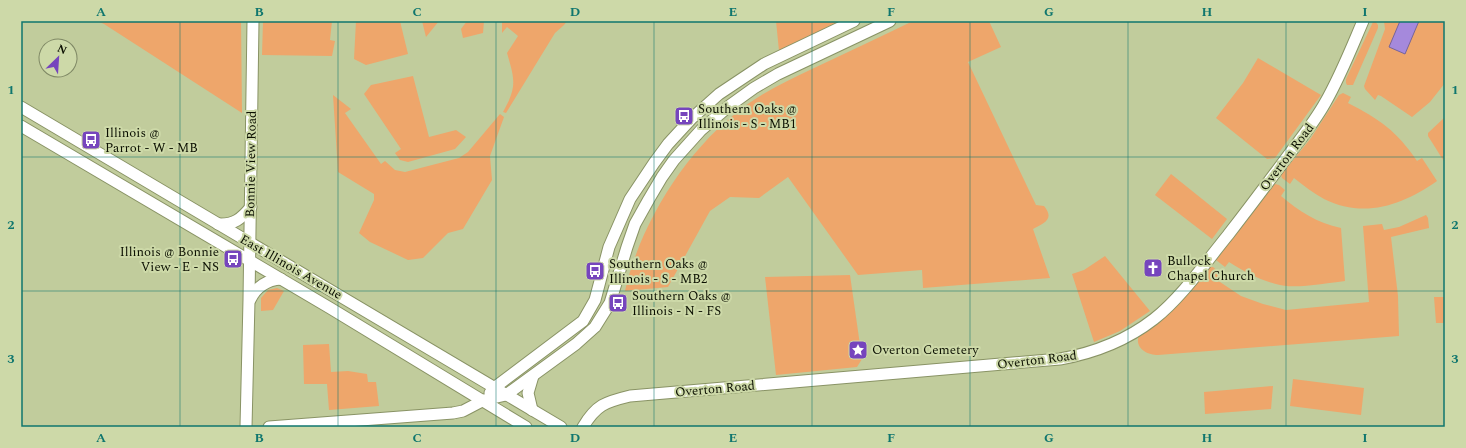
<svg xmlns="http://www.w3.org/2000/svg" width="1466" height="448" viewBox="0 0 1466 448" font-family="Spectral,serif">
<rect width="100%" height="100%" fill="#c1cc9c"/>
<g fill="#eea66b">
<polygon points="97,21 241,21 242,113 104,24"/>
<polygon points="263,21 332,21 330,40 335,41 332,56 262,55"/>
<polygon points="356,21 400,21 408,54 366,65 354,59"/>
<polygon points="422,21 439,21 426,37"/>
<polygon points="467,21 484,21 483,33 463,38 461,29"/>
<path d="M502 21H567L564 25 555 33 506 113 503 112C517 87 515 80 507 53L518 36 507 27 502 33Z"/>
<polygon points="776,21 840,21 779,51"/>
<path d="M913 21H989L1001 47 968 62 1036 205 1044 206C1055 219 1044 223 1033 229L1050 278 923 288 922 270 858 275 788 177 759 198 730 197 710 211 668 287 625 291C640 224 687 148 744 107 765 91 789 80 812 69 846 53 880 37 913 21Z"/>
<polygon points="1375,21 1378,25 1378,28 1353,85 1347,85 1346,83 1346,79 1373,22"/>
<polygon points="1384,21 1445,21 1445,83 1430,102 1412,117 1381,96 1378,95 1375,100 1365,89 1364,86 1385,29"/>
<polygon points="1258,58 1321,95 1275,158 1267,159 1216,118 1243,83"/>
<polygon points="413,76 429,137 456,130 466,137 455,149 408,162 400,160 395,153 401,149 364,94 371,85"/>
<path d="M1343 93 1351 97 1348 103C1379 119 1397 131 1417 161L1422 158 1437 181C1403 205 1364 219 1324 199 1313 193 1304 186 1294 178L1290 184 1282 178 1281 175 1311 138 1339 95Z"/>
<polygon points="333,95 351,109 345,113 381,164 385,161 395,170 405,172 459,158 468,152 500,114 504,117 490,156 492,180 463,229 448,233 423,258 408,260 370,242 359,233 374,200 374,194 338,172"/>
<polygon points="1445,117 1445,163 1428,136 1428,133"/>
<polygon points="1171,174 1227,219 1212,239 1155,195"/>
<path d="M1275 184 1279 185 1285 190 1281 196C1299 211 1317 223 1341 228L1345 281C1328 283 1295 289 1280 285 1261 281 1245 272 1229 262L1225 267 1216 260Z"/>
<path d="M1426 215 1428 218 1429 228 1391 237 1398 296 1399 336 1158 355C1147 355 1134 348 1139 335L1209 267H1213L1221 274 1217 280 1241 296 1263 304 1286 310 1369 302 1363 226 1382 224 1384 230 1399 227Z"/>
<polygon points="1105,256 1150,311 1120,331 1094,342 1072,274 1084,270"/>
<polygon points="850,275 862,359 857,367 776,375 765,277"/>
<polygon points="277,288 284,291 273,310 261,311 261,298 268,290"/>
<polygon points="1434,297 1445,297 1445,323 1436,323"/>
<polygon points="329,344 331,372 348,371 367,374 368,382 376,382 379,406 329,410 327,384 304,384 303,345"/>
<polygon points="1293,379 1364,388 1361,415 1290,406"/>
<polygon points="1273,386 1271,409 1205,414 1204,392"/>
</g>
<polygon fill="#a589dc" stroke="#77649a" points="1400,21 1419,21 1405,54 1389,47"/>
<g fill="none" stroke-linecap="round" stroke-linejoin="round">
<defs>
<g id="secondary">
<polyline points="21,107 561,427"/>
<polyline points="21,126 330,308 526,427"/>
<path d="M218 224C234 225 241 219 251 207"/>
<path d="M250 300C256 287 267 280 281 279"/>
<polyline points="490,393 494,388 583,321 595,300 609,247 630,199 654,163 668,144 691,119 719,94 764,64 854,21"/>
<polyline points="532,410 528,393 533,376"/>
<polyline points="246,427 249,300 253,21"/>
<polyline points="269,427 453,413 463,411 484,400 506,395 576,344 595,327 610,303 627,247 635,224 649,199 662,177 674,160 701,130 729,106 754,88 778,74 890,21"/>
<path d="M583 427C596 405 605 402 630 396L1060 359C1094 353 1127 340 1154 319 1181 298 1206 262 1228 235 1249 208 1270 180 1290 153 1302 137 1315 121 1325 103 1340 77 1351 49 1363 21"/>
</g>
</defs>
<use href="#secondary" stroke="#899365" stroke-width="13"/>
<use href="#secondary" stroke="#fff" stroke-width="11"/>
</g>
<path fill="none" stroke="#0f766e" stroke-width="1" stroke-opacity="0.55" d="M180 21V427M338 21V427M496 21V427M654 21V427M812 21V427M970 21V427M1128 21V427M1286 21V427M21 157H1445M21 291H1445"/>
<defs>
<symbol id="bus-square" viewBox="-11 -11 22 22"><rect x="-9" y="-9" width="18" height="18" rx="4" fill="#7645bd" stroke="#cdd9a8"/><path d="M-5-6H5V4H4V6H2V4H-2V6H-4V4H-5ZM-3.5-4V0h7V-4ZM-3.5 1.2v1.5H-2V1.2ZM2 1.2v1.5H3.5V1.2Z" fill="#fff"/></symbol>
<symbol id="church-square" viewBox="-11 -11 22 22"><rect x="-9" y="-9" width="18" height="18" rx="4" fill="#7645bd" stroke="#cdd9a8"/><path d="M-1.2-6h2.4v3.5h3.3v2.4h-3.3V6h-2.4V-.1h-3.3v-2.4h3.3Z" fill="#fff"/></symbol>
<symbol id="sight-square" viewBox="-11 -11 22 22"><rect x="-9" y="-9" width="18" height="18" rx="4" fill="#7645bd" stroke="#cdd9a8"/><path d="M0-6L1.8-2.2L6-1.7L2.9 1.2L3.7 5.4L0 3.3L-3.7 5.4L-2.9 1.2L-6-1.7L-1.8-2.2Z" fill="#fff"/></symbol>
</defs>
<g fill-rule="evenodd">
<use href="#bus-square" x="673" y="105" width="22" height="22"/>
<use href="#bus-square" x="80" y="129" width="22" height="22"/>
<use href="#bus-square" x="222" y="248" width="22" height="22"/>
<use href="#church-square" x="1142" y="257" width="22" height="22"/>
<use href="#bus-square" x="584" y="260" width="22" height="22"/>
<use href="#bus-square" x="607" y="292" width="22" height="22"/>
<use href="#sight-square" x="847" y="339" width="22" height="22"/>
</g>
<g text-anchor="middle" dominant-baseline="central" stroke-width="4" stroke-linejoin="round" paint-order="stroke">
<g font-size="13" fill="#0b0f01" stroke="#cdd9a8" text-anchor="start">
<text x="698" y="109">Southern Oaks @<tspan x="698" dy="15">Illinois - S - MB1</tspan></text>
<text x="105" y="133">Illinois @<tspan x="105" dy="15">Parrot - W - MB</tspan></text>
<text x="219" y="252" text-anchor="end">Illinois @ Bonnie<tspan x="219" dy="15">View - E - NS</tspan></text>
<text x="1167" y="261">Bullock<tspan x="1167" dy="15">Chapel Church</tspan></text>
<text x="609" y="264">Southern Oaks @<tspan x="609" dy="15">Illinois - S - MB2</tspan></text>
<text x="632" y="296">Southern Oaks @<tspan x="632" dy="15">Illinois - N - FS</tspan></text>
<text x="872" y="350">Overton Cemetery</text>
</g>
<g font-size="13" fill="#0b0f01" stroke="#cdd9a8">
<text transform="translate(1287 157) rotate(-53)">Overton Road</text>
<text transform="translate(251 164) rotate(-89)">Bonnie View Road</text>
<text transform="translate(291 267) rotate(30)">East Illinois Avenue</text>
<text transform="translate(1037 360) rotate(-7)">Overton Road</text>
<text transform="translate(715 389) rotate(-5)">Overton Road</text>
</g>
</g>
<rect width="1466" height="448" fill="none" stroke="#cdd9a8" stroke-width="44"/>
<g transform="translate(58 58) rotate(25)"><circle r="19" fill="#cdd9a8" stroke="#7f8865"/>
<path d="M0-3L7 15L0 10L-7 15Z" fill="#7645bd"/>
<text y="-6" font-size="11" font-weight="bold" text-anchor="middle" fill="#0b0f01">N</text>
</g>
<rect x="22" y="22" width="1422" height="404" fill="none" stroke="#0f766e" stroke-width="1.5"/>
<g font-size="13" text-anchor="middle" font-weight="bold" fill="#0f766e">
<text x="101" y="16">A</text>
<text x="259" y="16">B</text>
<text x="417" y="16">C</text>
<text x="575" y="16">D</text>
<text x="733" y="16">E</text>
<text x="891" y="16">F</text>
<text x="1049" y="16">G</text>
<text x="1207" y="16">H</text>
<text x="1365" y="16">I</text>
<text x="11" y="94">1</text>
<text x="1455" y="94">1</text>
<text x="11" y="229">2</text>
<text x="1455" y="229">2</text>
<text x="11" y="363">3</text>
<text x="1455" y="363">3</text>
<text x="101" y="442">A</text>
<text x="259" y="442">B</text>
<text x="417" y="442">C</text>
<text x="575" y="442">D</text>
<text x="733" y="442">E</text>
<text x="891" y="442">F</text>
<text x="1049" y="442">G</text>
<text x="1207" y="442">H</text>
<text x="1365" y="442">I</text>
</g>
</svg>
